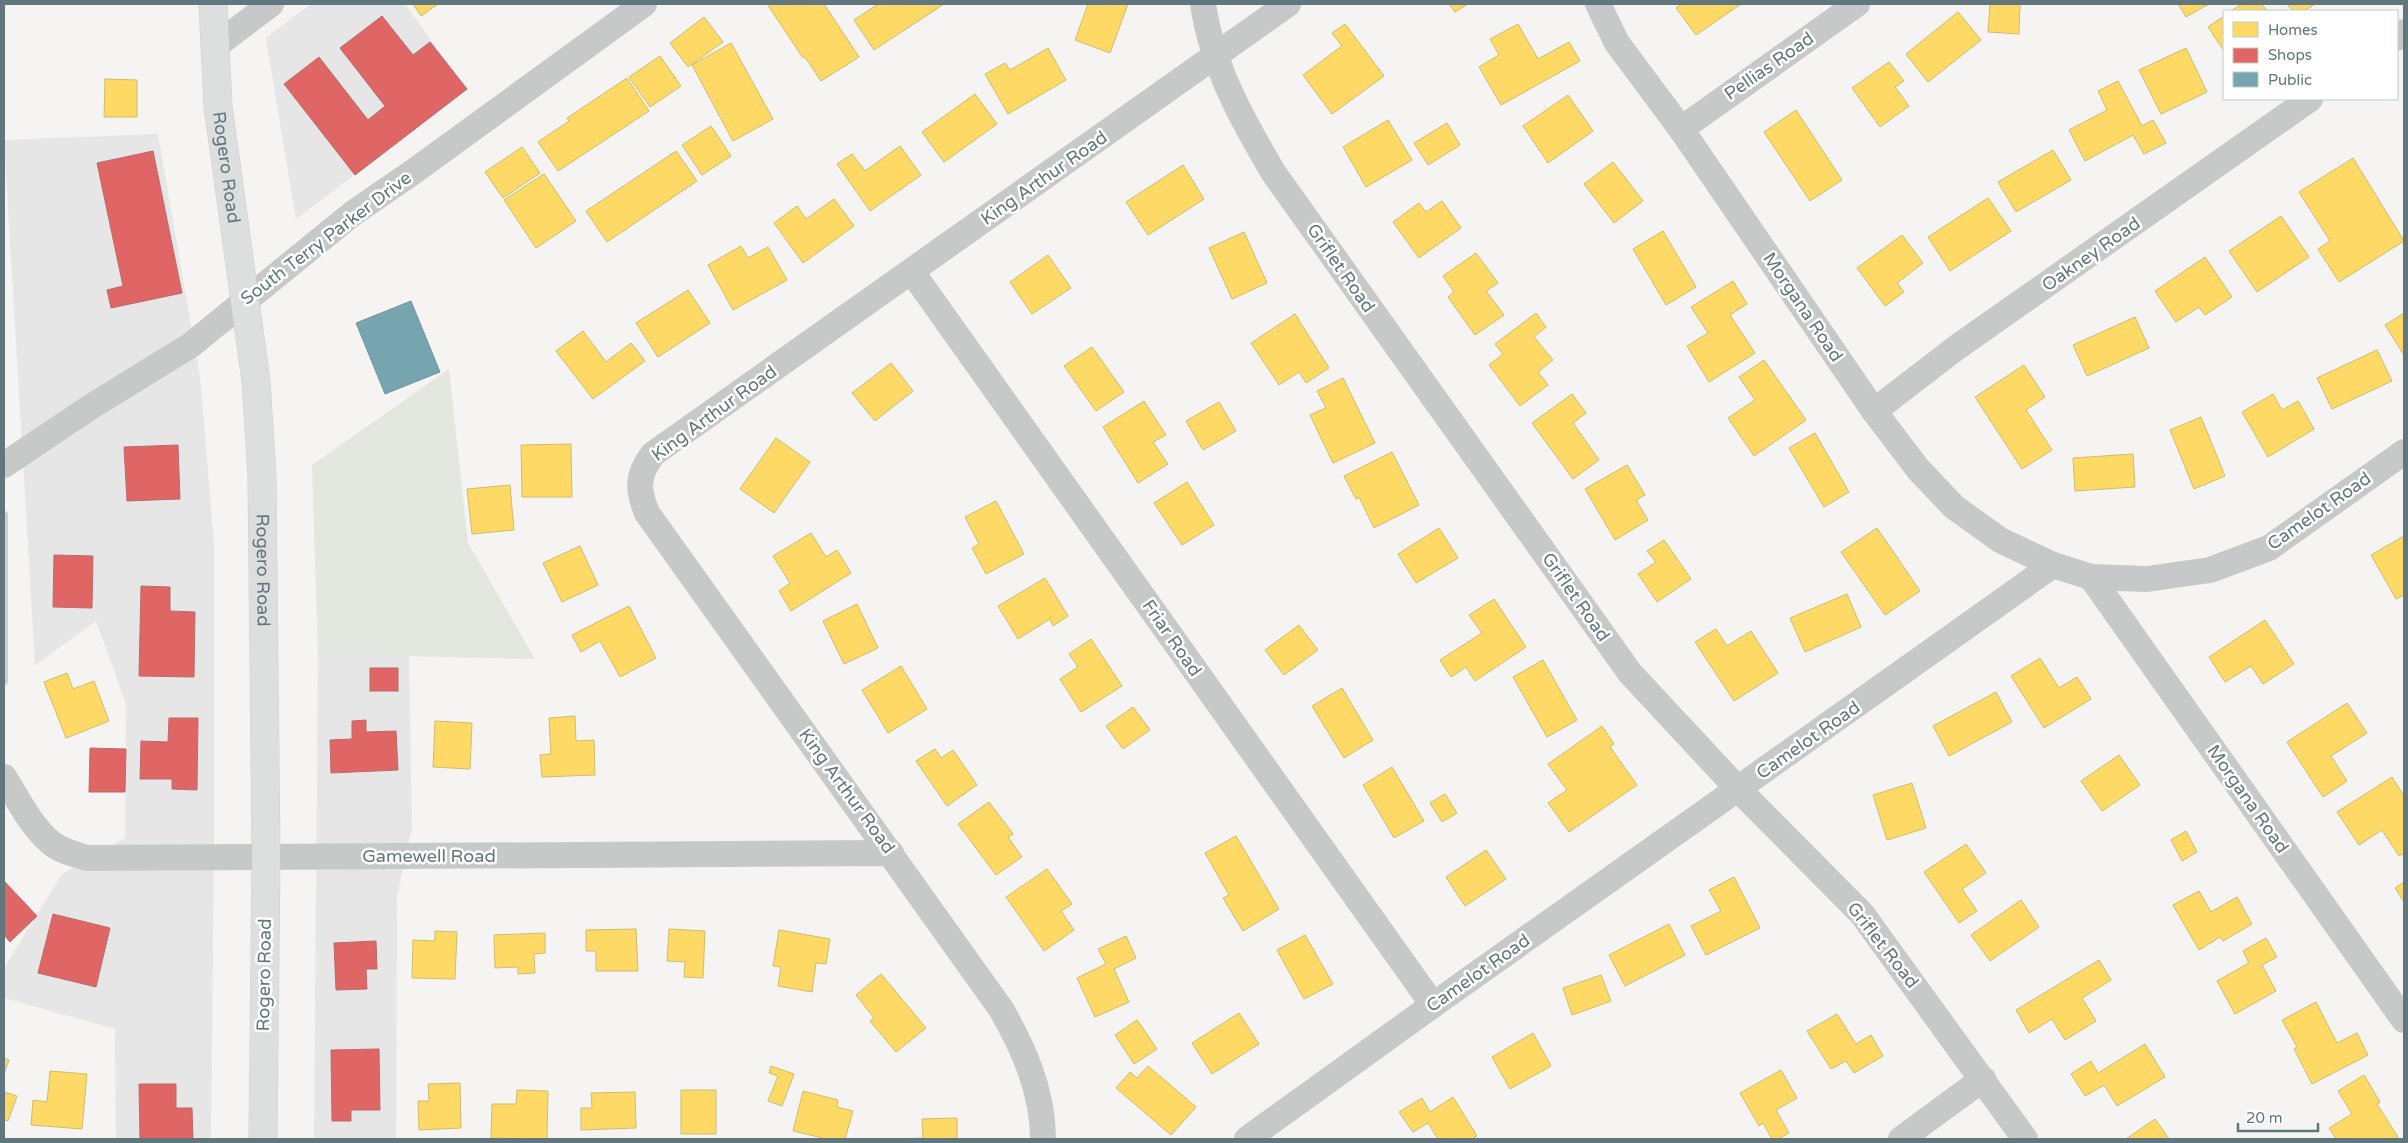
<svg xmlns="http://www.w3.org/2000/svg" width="2408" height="1143" viewBox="0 0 2408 1143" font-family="'Varela Round',sans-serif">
<rect width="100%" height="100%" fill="#f5f4f3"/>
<g fill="#e5e6e5">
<polygon points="311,4 405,4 467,90 296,219 266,38"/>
<polygon points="158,134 200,377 214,543 214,840 211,1139 116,1139 115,1029 4,998 4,968 62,874 125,838 126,704 96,621 35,665 4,140"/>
<polygon points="318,654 409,655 412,828 397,896 396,1139 314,1139"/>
</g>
<polygon fill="#e4e6e0" points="449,369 468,543 535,659 318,654 312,465"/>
<g fill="#ffd966" stroke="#d0bc6d">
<polygon points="413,4 438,4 421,16"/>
<polygon points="767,4 824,4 859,57 821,81 805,57 803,58"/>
<polygon points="878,4 944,4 874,50 854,20"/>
<polygon points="1088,4 1128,4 1110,53 1075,40"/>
<polygon points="1449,4 1468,4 1455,12"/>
<polygon points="1682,4 1741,4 1696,35 1676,8"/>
<polygon points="1990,4 2020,4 2019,34 1988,32"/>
<polygon points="2178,4 2209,4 2186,17"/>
<polygon points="2242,4 2262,4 2267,11 2231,11"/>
<polygon points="2287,4 2315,4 2304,11 2293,11"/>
<polygon points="1958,12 1981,40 1928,82 1906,54"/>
<polygon points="2224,16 2224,51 2208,27"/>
<polygon points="704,17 723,42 688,67 670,43"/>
<polygon points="1345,24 1384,76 1332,114 1303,75 1342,46 1332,33"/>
<polygon points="1518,24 1538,59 1569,42 1580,61 1501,105 1479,67 1499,55 1490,39"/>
<polygon points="731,43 773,119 733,141 692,65"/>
<polygon points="1048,48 1066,80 1008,114 985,74 1005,63 1010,70"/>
<polygon points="2186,48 2207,92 2161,114 2139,70"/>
<polygon points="660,56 681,86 650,107 629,77"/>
<polygon points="1889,62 1904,81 1895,87 1909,106 1880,127 1852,88"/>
<polygon points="627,78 649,111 558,171 538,142 569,121 567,118"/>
<polygon points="105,79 137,80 137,117 104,117"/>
<polygon points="2118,81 2142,126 2153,120 2166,143 2144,154 2133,135 2085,161 2069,130 2107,110 2098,91"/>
<polygon points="975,94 997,124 944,162 922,132"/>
<polygon points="1568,95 1593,131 1548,163 1523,126"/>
<polygon points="1796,110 1842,180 1810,201 1764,132"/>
<polygon points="1388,120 1412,160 1366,187 1343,147"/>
<polygon points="1447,123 1460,145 1428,165 1414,143"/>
<polygon points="711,126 731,156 702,175 682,145"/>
<polygon points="900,146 921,175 870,211 837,164 852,154 865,171"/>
<polygon points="522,147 540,173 503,198 485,172"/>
<polygon points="2053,150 2071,180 2016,212 1998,182"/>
<polygon points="676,151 697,181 607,242 586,211"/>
<polygon points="2353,158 2404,241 2339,282 2318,249 2330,241 2299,192"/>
<polygon points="1613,162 1643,201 1614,223 1584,184"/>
<polygon points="1183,165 1204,199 1148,235 1126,202"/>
<polygon points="544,174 576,221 536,248 504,200"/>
<polygon points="1988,198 2011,231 1950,271 1928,237"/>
<polygon points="834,199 854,226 803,263 774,223 797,206 806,219"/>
<polygon points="1442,201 1461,228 1419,258 1393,222 1419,203 1426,212"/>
<polygon points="2281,216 2309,257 2257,292 2229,251"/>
<polygon points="1663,231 1696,287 1666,305 1633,249"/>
<polygon points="1244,232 1267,283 1232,299 1209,248"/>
<polygon points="1902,235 1923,263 1897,283 1904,292 1885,306 1857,268"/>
<polygon points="741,246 748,258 768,247 787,280 733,310 708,265"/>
<polygon points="1476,253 1498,283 1486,291 1504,315 1475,335 1448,297 1454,292 1443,276"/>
<polygon points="1048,255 1071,288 1032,314 1010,282"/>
<polygon points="2205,257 2232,297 2205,315 2199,307 2176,322 2155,291"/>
<polygon points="1733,281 1747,304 1730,315 1755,353 1709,382 1687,346 1708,333 1691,307"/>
<polygon points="688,290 710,323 658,357 636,323"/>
<polygon points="1536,313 1546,327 1534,337 1553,360 1538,372 1548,385 1520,406 1489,365 1503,354 1495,344"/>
<polygon points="2404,313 2404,355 2385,325"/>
<polygon points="1295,314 1329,368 1306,383 1299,372 1279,385 1251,343"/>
<polygon points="2135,317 2149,348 2087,376 2073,345"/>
<polygon points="583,331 606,362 631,343 645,361 593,399 556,351"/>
<polygon points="1092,347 1124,392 1096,411 1064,366"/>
<polygon points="2377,350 2392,381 2332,409 2317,378"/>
<polygon points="1764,360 1806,420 1754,456 1728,418 1755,400 1739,377"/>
<polygon points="891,363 913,391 875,421 852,393"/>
<polygon points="2024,365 2045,397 2026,410 2052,450 2022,469 1975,397"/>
<polygon points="1343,378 1375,443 1333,463 1310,415 1326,408 1317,391"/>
<polygon points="1572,394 1586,413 1573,423 1599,460 1573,479 1532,423"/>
<polygon points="2273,394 2282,410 2298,401 2314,429 2268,457 2242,412"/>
<polygon points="1144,401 1166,435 1153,442 1168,464 1138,483 1103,427"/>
<polygon points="1219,402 1236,431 1203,450 1186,421"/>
<polygon points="2201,417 2225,476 2194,489 2170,430"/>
<polygon points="1815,433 1849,492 1824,507 1789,448"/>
<polygon points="776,438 810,462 774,513 740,489"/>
<polygon points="571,444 572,497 522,497 521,445"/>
<polygon points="1392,452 1419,505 1374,528 1359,497 1356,499 1344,476"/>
<polygon points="2133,454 2135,487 2075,491 2073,458"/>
<polygon points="1627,465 1645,495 1636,500 1648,520 1615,540 1585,489"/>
<polygon points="1187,482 1214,525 1182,545 1154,503"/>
<polygon points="510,485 514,530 472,534 467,489"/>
<polygon points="996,501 1024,554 986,574 972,548 979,544 965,517"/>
<polygon points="1439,528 1458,558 1416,583 1398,554"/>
<polygon points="1877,528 1920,591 1885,615 1841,552"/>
<polygon points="811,533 826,557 837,550 851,573 791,611 779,591 790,583 773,556"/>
<polygon points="2404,536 2404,595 2396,599 2371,555"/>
<polygon points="1664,540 1691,579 1657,602 1638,574 1656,562 1647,551"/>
<polygon points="580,546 598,585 562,602 543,563"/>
<polygon points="1045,578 1068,616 1053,626 1050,619 1018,639 998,606"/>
<polygon points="1847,594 1861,627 1805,652 1790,618"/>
<polygon points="1494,599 1526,647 1475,681 1466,667 1451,677 1440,660 1482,633 1469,615"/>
<polygon points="857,604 878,648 844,664 823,621"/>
<polygon points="629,606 656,658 620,677 600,641 581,652 572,635"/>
<polygon points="2265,620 2294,664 2263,684 2251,666 2225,682 2209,657"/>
<polygon points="1299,625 1318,650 1284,675 1265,650"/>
<polygon points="1716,629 1727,646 1751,631 1778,673 1734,701 1695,642"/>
<polygon points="1091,639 1122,686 1081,712 1060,679 1078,667 1069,654"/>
<polygon points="2040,658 2059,688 2077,677 2091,699 2044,728 2011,676"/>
<polygon points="1543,660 1577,720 1547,737 1513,677"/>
<polygon points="901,666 927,709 888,733 862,690"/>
<polygon points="67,673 73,689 94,681 109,721 66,738 44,682"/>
<polygon points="1342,688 1373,740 1344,758 1312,706"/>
<polygon points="1996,692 2012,722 1949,756 1933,726"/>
<polygon points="2347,703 2367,733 2331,756 2347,781 2323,797 2287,742"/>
<polygon points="1133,707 1150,730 1123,749 1106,726"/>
<polygon points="575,716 576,741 594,740 595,775 542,777 540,755 551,754 549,718"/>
<polygon points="435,721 472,723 470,769 433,767"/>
<polygon points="1602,726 1614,744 1610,747 1637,785 1569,832 1548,803 1567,790 1548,764"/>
<polygon points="935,749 941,758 953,750 977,785 947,806 916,761"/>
<polygon points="2119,755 2140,785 2102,811 2081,781"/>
<polygon points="1392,767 1424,821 1394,838 1363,785"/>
<polygon points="2392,777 2404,796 2404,853 2399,856 2382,830 2359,845 2337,812"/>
<polygon points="1912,783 1926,828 1887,840 1873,795"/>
<polygon points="1445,794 1457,813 1442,822 1430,803"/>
<polygon points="989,802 1013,834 1008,837 1022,857 996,875 958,824"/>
<polygon points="2186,831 2197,852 2182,861 2171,840"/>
<polygon points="1236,836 1279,909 1243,931 1223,898 1229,895 1205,853"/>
<polygon points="1966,844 1986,873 1962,889 1977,911 1959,923 1924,872"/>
<polygon points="1486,850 1506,879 1465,906 1446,877"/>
<polygon points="1047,869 1072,904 1061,911 1074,930 1044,951 1006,897"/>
<polygon points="1734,877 1760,928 1706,955 1691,926 1721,911 1709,890"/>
<polygon points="2404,882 2404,902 2395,888"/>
<polygon points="2199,891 2211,912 2237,897 2252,924 2223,941 2220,937 2199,950 2173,905"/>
<polygon points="2021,900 2039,927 1990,961 1971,935"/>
<polygon points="1669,924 1685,955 1625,986 1609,955"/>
<polygon points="636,929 638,971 596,971 596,951 586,951 586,930"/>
<polygon points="669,929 705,931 703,978 684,977 685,962 667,961"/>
<polygon points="779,930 830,939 826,964 816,963 812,992 778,986 781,967 773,966"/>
<polygon points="435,931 457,932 455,979 412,978 413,940 435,941"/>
<polygon points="545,933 545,953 534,954 535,973 518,974 518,967 495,968 494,935"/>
<polygon points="1305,935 1333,984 1304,999 1277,950"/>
<polygon points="1126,936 1136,958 1114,969 1129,1002 1095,1017 1077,978 1106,964 1098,949"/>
<polygon points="2266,938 2277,957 2262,965 2276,991 2235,1014 2217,981 2249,963 2243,951"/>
<polygon points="2099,960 2111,980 2082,998 2096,1021 2065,1040 2052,1019 2029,1033 2016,1010"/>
<polygon points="881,974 926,1028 896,1052 870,1021 874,1018 856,995"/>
<polygon points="1601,975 1611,1001 1572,1015 1563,988"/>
<polygon points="2316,1002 2337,1043 2357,1033 2368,1055 2312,1084 2294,1049 2297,1047 2282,1020"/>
<polygon points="1239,1013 1259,1044 1212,1074 1192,1043"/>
<polygon points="1837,1014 1856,1044 1871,1035 1883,1056 1854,1073 1846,1061 1831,1069 1807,1031"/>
<polygon points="1137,1020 1157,1049 1134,1064 1115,1035"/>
<polygon points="1533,1033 1551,1066 1510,1089 1492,1057"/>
<polygon points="2145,1044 2165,1077 2117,1106 2104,1085 2085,1096 2071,1074 2091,1061 2098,1073"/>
<polygon points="4,1058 9,1060 4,1074"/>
<polygon points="771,1066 794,1074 782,1106 768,1101 778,1076 769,1073"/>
<polygon points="1148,1066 1196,1107 1171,1135 1116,1088 1130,1072 1137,1078"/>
<polygon points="1781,1070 1797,1098 1776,1110 1789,1133 1778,1139 1772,1139 1763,1123 1759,1126 1740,1093"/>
<polygon points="50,1071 87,1074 82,1129 31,1125 33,1100 47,1102"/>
<polygon points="2364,1075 2380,1102 2377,1104 2398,1137 2394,1139 2336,1139 2329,1128 2352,1114 2338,1091"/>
<polygon points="460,1083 461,1128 419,1130 418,1101 429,1101 428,1084"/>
<polygon points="517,1090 548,1091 547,1139 491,1138 492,1104 516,1104"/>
<rect x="681" y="1090" width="35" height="44"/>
<polygon points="803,1091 838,1100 837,1107 853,1111 845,1139 827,1139 793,1131"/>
<polygon points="4,1092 17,1096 8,1121 4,1120"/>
<polygon points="635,1092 636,1128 581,1130 581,1108 592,1108 591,1093"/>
<polygon points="1453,1097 1477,1136 1472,1139 1438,1139 1428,1123 1413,1132 1399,1112 1422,1098 1430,1112"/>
<polygon points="957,1118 957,1139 890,1139 923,1138 922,1119"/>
<polygon points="2155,1119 2169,1139 2126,1139"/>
</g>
<g fill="#e06666" stroke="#ba6b6d">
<polygon points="382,16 413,55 430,42 467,89 355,175 284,84 319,57 368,120 385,106 340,48"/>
<polygon points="153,151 182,293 111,308 107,290 123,286 97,163"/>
<polygon points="178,445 180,499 127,501 124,447"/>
<polygon points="54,555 93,556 92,608 53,607"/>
<polygon points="141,586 170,587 170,611 195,612 194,677 139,676"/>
<rect x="370" y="668" width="28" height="23"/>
<polygon points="169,718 198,718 197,790 172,789 172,779 140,779 141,741 168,742"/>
<polygon points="366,720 366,732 396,731 398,770 331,773 330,740 352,739 352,721"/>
<polygon points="90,748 126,749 125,792 89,792"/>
<polygon points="4,881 37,916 10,942 4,935"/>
<polygon points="53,914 110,928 96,987 38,973"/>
<polygon points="376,941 377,969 366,969 367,989 336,990 334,943"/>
<polygon points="379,1049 380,1110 351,1110 351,1121 332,1121 331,1050"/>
<polygon points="139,1084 176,1084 176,1108 192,1108 193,1139 140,1139"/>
</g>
<polygon fill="#76a5af" stroke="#7097a0" points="411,301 440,372 385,394 356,323"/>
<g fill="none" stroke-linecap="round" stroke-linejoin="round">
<polyline stroke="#c7d2d2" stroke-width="8" points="4,515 4,681"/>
<defs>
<g id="secondary">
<path id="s1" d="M213 4 218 106 256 381 262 476 266 857 263 1139"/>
</g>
</defs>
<use href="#secondary" stroke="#d0d1d1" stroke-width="29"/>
<g stroke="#c7c9c9" stroke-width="26">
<path d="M1203 4C1212 66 1242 119 1273 172L1630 673 1739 790 1862 914 2025 1139"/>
<polyline points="1598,4 1617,43 1681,129 1874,411 1918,469 1954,507 2000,540 2053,565"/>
<polyline points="2397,38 2404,32"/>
<polyline points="214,47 271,4"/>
<polyline points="1681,129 1857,4"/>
<polyline points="912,272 1433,1005"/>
<polyline points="1874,411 1956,348 2310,99"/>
<polyline points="4,465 92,406 191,345 352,214 413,172 644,4"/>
<polyline points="2091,577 2404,1020"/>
<path d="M4 777C17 798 31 826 50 842 60 851 74 854 87 858L891 853"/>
<path d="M1043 1139C1043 1092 1024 1049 1001 1009L647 513C637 489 637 475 653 454L1288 4"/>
<polyline points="1247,1139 1433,1005 2053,565 2091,577 2147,579 2210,570 2269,548 2404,452"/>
<polyline points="1901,1139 1983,1079"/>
</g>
<use href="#secondary" stroke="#dddede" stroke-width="28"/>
</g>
<g text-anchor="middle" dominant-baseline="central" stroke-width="5" stroke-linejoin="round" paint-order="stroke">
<g font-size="18" fill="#61777d" stroke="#fff">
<text transform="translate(1769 66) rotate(-35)">Pellias Road</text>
<text stroke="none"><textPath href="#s1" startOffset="164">Rogero Road</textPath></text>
<text transform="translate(1044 178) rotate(-35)">King Arthur Road</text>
<text transform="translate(326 238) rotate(-37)">South Terry Parker Drive</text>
<text transform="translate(2091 254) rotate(-35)">Oakney Road</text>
<text transform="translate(1341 268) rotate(55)">Griflet Road</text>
<text transform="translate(1803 307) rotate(56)">Morgana Road</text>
<text transform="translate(714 413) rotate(-36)">King Arthur Road</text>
<text transform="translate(2319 511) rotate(-35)">Camelot Road</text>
<text stroke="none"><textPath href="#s1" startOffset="569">Rogero Road</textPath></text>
<text transform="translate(1576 597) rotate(55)">Griflet Road</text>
<text transform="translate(1172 638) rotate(55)">Friar Road</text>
<text transform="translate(1808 740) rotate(-35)">Camelot Road</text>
<text transform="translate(847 791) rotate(54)">King Arthur Road</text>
<text transform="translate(2248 799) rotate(55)">Morgana Road</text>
<text x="429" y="856">Gamewell Road</text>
<text transform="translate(1883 945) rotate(52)">Griflet Road</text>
<text transform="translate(1478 973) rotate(-35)">Camelot Road</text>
<text transform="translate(264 975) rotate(-89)">Rogero Road</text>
</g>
</g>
<rect width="2408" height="1143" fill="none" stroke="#61777d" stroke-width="10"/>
<rect x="2223" y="10" width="175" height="90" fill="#ffffff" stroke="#c0c9cb"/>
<rect x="2233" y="22" width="25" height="15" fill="#ffd966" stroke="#c0c9cb"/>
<text x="2268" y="35" font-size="15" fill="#61777d">Homes</text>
<rect x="2233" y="48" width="25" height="15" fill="#e06666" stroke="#c0c9cb"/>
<text x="2268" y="60" font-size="15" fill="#61777d">Shops</text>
<rect x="2233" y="72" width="25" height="15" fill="#76a5af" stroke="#c0c9cb"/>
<text x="2268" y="85" font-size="15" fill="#61777d">Public</text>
<path d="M2238 1123v8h80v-8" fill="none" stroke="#61777d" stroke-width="2.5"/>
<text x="2246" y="1123" font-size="15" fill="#61777d" stroke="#ffffff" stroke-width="4" paint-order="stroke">20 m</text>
</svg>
